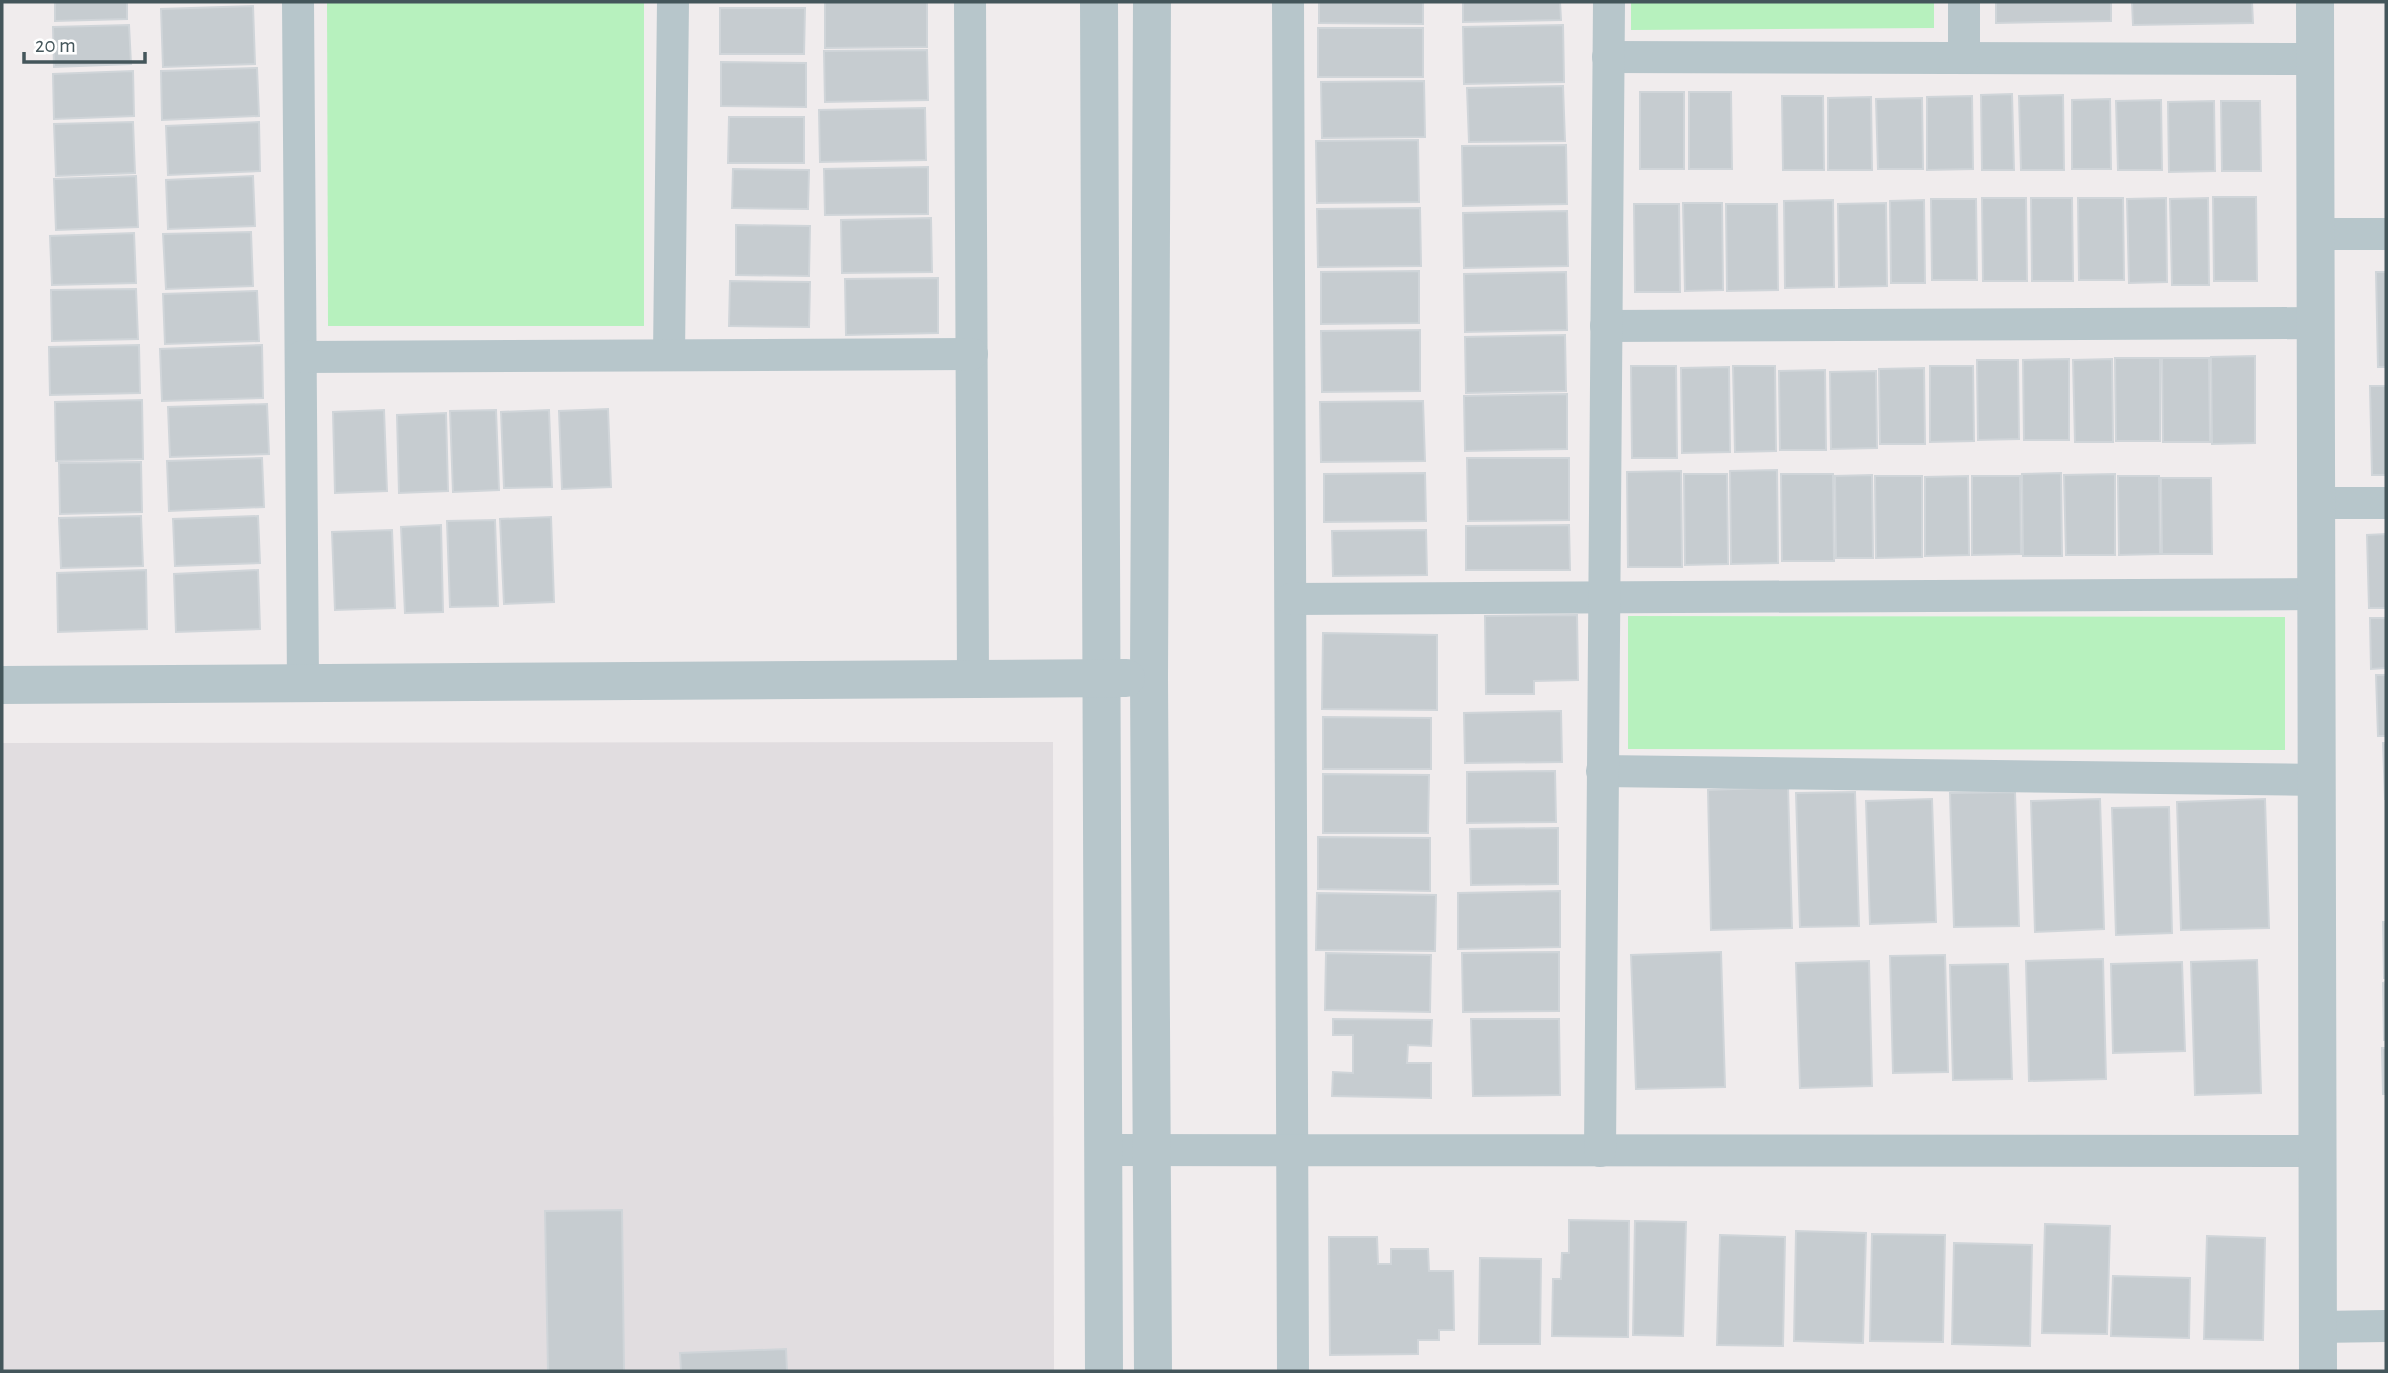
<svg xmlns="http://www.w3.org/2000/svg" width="2388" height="1373" viewBox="0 0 2388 1373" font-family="'Alegreya Sans',sans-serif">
<rect width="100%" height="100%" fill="#f0eced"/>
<polygon fill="#e1dde0" points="1053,742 1054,1371 2,1371 2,743"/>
<g fill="#b7f1be">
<polygon points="327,2 644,2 644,326 328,326"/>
<polygon points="1631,2 1934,2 1934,28 1631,30"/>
<polygon points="1628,616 2285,617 2285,750 1628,749"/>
</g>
<g fill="#c6ccd0" stroke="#d0d5d9" stroke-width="2">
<polygon points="55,2 127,2 127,19 55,21"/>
<polygon points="825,2 927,2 927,47 825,48"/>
<polygon points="1319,2 1423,2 1423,24 1319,23"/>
<polygon points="1463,2 1560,2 1561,20 1463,22"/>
<polygon points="1996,2 2111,2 2111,21 1996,23"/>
<polygon points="2132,2 2252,2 2253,23 2133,25"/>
<polygon points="253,6 255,64 163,67 161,9"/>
<polygon points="720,8 805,8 804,54 720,54"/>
<polygon points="129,25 131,64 54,67 53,27"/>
<polygon points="1563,25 1564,82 1464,84 1463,27"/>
<rect x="1318" y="28" width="105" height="49"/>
<polygon points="927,50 928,100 825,102 824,51"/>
<polygon points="721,62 806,63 806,107 721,106"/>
<polygon points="257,68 259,116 162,120 161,71"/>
<polygon points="133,71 134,116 54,119 53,74"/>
<polygon points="1424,81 1425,137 1322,138 1321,82"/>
<polygon points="1563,86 1565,141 1469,142 1467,88"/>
<rect x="1640" y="92" width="44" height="77"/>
<polygon points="1689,92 1731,92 1732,169 1689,169"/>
<polygon points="2012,94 2014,170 1982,170 1981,95"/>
<polygon points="2063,95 2064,170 2021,170 2019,96"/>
<polygon points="1782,96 1823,96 1824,170 1783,170"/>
<polygon points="1972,96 1973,169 1927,170 1927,97"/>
<polygon points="1871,97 1872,170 1828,170 1828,98"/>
<polygon points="1922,98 1923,169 1878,169 1876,99"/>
<polygon points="2110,99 2111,169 2072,169 2072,100"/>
<polygon points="2161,100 2162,170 2118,170 2116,101"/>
<polygon points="2214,101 2215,171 2169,172 2168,102"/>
<polygon points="2221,101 2260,101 2261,171 2222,171"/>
<polygon points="925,108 926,160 820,162 819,110"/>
<polygon points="729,117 804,117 804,163 728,163"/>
<polygon points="133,122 135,173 56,176 54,124"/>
<polygon points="259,122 260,171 168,175 166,126"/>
<polygon points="1418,140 1419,202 1317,203 1316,141"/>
<polygon points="1566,145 1567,204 1463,206 1462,146"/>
<polygon points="928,167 928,214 825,215 824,169"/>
<polygon points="733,169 809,170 808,209 732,208"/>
<polygon points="136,176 138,227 56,230 54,179"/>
<polygon points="253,176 255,226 168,229 166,180"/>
<polygon points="2213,197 2256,197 2257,281 2214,281"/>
<polygon points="1982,198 2026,198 2027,281 1983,281"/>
<polygon points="2031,198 2072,198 2073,281 2032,281"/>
<polygon points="2078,198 2123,198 2124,280 2079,280"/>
<polygon points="2166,198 2167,282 2129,283 2127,199"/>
<polygon points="2208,198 2209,285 2172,285 2170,199"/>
<polygon points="1931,199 1976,199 1977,280 1932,280"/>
<polygon points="1833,200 1834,287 1785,288 1784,201"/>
<polygon points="1924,200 1925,283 1891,283 1890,201"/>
<polygon points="1683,203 1722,203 1723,290 1685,291"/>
<polygon points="1886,203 1887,286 1839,287 1838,204"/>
<polygon points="1634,204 1679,204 1680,292 1635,292"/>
<polygon points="1726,204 1777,204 1778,290 1727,291"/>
<polygon points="1420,208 1421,266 1318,267 1317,209"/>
<polygon points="1567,211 1568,266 1464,268 1463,213"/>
<polygon points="931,218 932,272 842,273 841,220"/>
<polygon points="736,225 810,226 809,276 736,275"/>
<polygon points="251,232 253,286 166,289 163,234"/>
<polygon points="134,233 136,283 52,285 50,236"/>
<polygon points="1419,271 1419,323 1321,324 1321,272"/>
<polygon points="1566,272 1567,330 1465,332 1464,274"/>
<polygon points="2376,272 2386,272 2386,367 2378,367"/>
<polygon points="938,278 938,333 846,335 845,279"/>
<polygon points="730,281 810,282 809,327 729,326"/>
<polygon points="136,289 138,339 52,341 51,290"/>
<polygon points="257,291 259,341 165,344 163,294"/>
<polygon points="1420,330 1420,391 1322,392 1321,331"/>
<polygon points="1565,335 1566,391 1466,393 1465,337"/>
<polygon points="139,345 140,393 50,395 49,347"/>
<polygon points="262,345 263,398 162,401 160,349"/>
<polygon points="2255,356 2255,443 2212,444 2211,357"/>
<polygon points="2115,358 2160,358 2160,441 2116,441"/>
<polygon points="2162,358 2209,358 2210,442 2163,442"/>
<polygon points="2069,359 2069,440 2024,440 2023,360"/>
<polygon points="2112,359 2113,442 2075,442 2073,360"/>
<polygon points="1977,360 2018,360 2019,439 1978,440"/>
<polygon points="1631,366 1676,366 1677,458 1632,458"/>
<polygon points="1733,366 1775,366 1776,451 1735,452"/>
<polygon points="1930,366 1973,366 1974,441 1930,442"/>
<polygon points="1729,367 1730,452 1682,453 1681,368"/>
<polygon points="1924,368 1925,444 1880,444 1879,369"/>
<polygon points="1825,370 1826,450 1780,450 1779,371"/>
<polygon points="1876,371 1877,448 1831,449 1830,372"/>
<polygon points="2370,386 2386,386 2386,475 2372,475"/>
<polygon points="1567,394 1567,449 1465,451 1464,396"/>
<polygon points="142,400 143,459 56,461 55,402"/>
<polygon points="1423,401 1425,461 1321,462 1320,402"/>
<polygon points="267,404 269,454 170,457 168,407"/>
<polygon points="608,409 611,487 562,489 559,411"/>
<polygon points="384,410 387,491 335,493 333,412"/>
<polygon points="496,410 499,490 453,492 450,411"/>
<polygon points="549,410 552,487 504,488 501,412"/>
<polygon points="446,413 448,491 399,493 397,415"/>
<polygon points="262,458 264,507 169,511 167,461"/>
<polygon points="1467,458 1569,458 1569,520 1468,521"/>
<polygon points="141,462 142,512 60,514 59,463"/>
<polygon points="1777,470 1778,563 1731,564 1730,471"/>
<polygon points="1681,471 1682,567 1628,567 1627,472"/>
<polygon points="1425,473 1426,521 1324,522 1324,474"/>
<polygon points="2061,473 2062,556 2023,556 2022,474"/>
<polygon points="1684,474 1727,474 1728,564 1685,565"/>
<polygon points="1781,474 1833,474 1834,561 1782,561"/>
<polygon points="2115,474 2115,555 2066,555 2064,475"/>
<polygon points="1872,475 1873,558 1836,558 1835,476"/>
<polygon points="1875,476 1922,476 1922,557 1876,558"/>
<polygon points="1968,476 1969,555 1925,556 1925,477"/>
<polygon points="1972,476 2020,476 2021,554 1972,555"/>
<polygon points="2118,476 2159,476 2160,554 2119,555"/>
<polygon points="2161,478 2211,478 2212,554 2162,554"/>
<polygon points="141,516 143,566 61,568 59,518"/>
<polygon points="258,516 260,563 175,566 173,519"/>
<polygon points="551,517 554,602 504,604 500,519"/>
<polygon points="495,520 498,606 450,607 447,521"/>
<polygon points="441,525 443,612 405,613 401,527"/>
<polygon points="1569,525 1570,570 1466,570 1466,526"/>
<polygon points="392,530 395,608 335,610 332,532"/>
<polygon points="1426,530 1427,575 1333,576 1332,531"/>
<polygon points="2386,534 2386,608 2369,608 2367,535"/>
<polygon points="146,570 147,629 58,632 57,573"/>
<polygon points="258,570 260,629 176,632 174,574"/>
<polygon points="1577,615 1578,680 1534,681 1534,694 1486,694 1485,616"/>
<polygon points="2370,618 2386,618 2386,668 2371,669"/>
<polygon points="1323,633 1437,635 1437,710 1322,709"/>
<polygon points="2376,675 2386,675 2386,736 2378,736"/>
<polygon points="1561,711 1562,762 1465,763 1464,713"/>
<polygon points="1323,717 1431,718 1431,769 1323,769"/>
<polygon points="2383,743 2386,743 2386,799 2385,799"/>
<polygon points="1555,771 1556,822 1467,823 1467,772"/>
<polygon points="1323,774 1429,775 1428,833 1323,833"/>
<polygon points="1788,787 1792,928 1711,930 1708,790"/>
<polygon points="1855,792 1859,926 1800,927 1796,793"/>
<polygon points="2015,792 2019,926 1954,927 1950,793"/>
<polygon points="1932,799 1936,922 1870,924 1866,801"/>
<polygon points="2100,799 2104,929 2035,932 2031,801"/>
<polygon points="2265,799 2269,928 2181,930 2177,802"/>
<polygon points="2169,807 2172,933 2116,935 2112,808"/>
<polygon points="1558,828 1558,884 1471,885 1470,829"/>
<polygon points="1318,837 1430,838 1430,891 1318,889"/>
<polygon points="1560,891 1560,947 1458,949 1458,893"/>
<polygon points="1317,893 1436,895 1435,951 1316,950"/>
<polygon points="2383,922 2386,922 2386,978 2384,978"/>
<polygon points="1559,952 1559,1011 1463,1012 1462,953"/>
<polygon points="1721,952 1725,1087 1636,1089 1631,955"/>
<polygon points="1326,953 1431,955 1430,1012 1325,1010"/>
<polygon points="1945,955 1948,1072 1893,1073 1890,956"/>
<polygon points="2103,959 2106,1079 2029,1081 2026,961"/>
<polygon points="2257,960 2261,1093 2195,1095 2191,962"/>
<polygon points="1869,961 1872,1086 1800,1088 1796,963"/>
<polygon points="2182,962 2185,1051 2113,1053 2111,964"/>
<polygon points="2008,964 2012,1079 1953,1080 1950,965"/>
<polygon points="2386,982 2386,1040 2384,1040 2383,983"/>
<polygon points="1333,1019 1432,1020 1431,1046 1408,1045 1407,1063 1431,1063 1431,1098 1332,1096 1333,1072 1353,1073 1353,1035 1333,1035"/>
<polygon points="1471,1019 1559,1019 1560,1095 1473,1096"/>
<polygon points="2382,1048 2386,1048 2386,1094 2383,1094"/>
<polygon points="622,1210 624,1371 548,1371 545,1211"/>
<polygon points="1569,1220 1629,1221 1628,1337 1552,1336 1553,1279 1561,1279 1562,1253 1569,1253"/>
<polygon points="1635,1221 1686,1222 1683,1336 1633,1335"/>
<polygon points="2045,1224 2110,1226 2107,1334 2042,1333"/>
<polygon points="1796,1231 1866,1233 1863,1343 1794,1341"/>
<polygon points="1872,1234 1945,1235 1943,1342 1870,1341"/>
<polygon points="1720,1235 1785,1237 1783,1346 1717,1345"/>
<polygon points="2207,1236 2265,1238 2263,1340 2204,1339"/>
<polygon points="1329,1237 1377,1237 1378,1264 1391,1264 1391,1249 1428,1249 1429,1271 1453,1271 1454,1330 1439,1330 1439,1340 1418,1340 1418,1354 1330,1355"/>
<polygon points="1954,1243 2032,1245 2030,1346 1952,1344"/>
<polygon points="1480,1258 1541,1259 1540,1344 1479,1344"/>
<polygon points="2113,1276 2190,1278 2189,1338 2111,1336"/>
<polygon points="786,1349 787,1371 681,1371 680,1353"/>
</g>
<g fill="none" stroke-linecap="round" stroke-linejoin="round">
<g stroke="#b7c6cb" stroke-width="32">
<polyline points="298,2 303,683"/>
<polyline points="970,2 973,679"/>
<polyline points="1288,2 1293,1371"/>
<polyline points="1608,57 2316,59"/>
<polyline points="1964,58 1964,2"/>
<polyline points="2316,234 2386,234"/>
<polyline points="1606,326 2317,323"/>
<polyline points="669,355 673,2"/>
<polyline points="301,357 972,354"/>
<polyline points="2317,503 2386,503"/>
<polyline points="1291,599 2317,594"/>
<polyline points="1602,771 2318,780"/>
<polyline points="1103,1150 2318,1151"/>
<polyline points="1600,1151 1609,2"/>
<polyline points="2318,1327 2386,1326"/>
</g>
<g stroke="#b7c6cb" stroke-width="38">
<polyline points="1099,2 1104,1371"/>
<polyline points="1152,2 1149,678 1153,1371"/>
<polyline points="2315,2 2318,1371"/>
<polyline points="2,685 1126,678"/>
</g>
</g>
<rect width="2388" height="1373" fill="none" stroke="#44565b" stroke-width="7"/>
<path d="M24 52v10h121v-10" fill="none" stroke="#44565b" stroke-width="3.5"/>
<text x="35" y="52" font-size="21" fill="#44565b" stroke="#ffffff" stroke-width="5" paint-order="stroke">20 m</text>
</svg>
